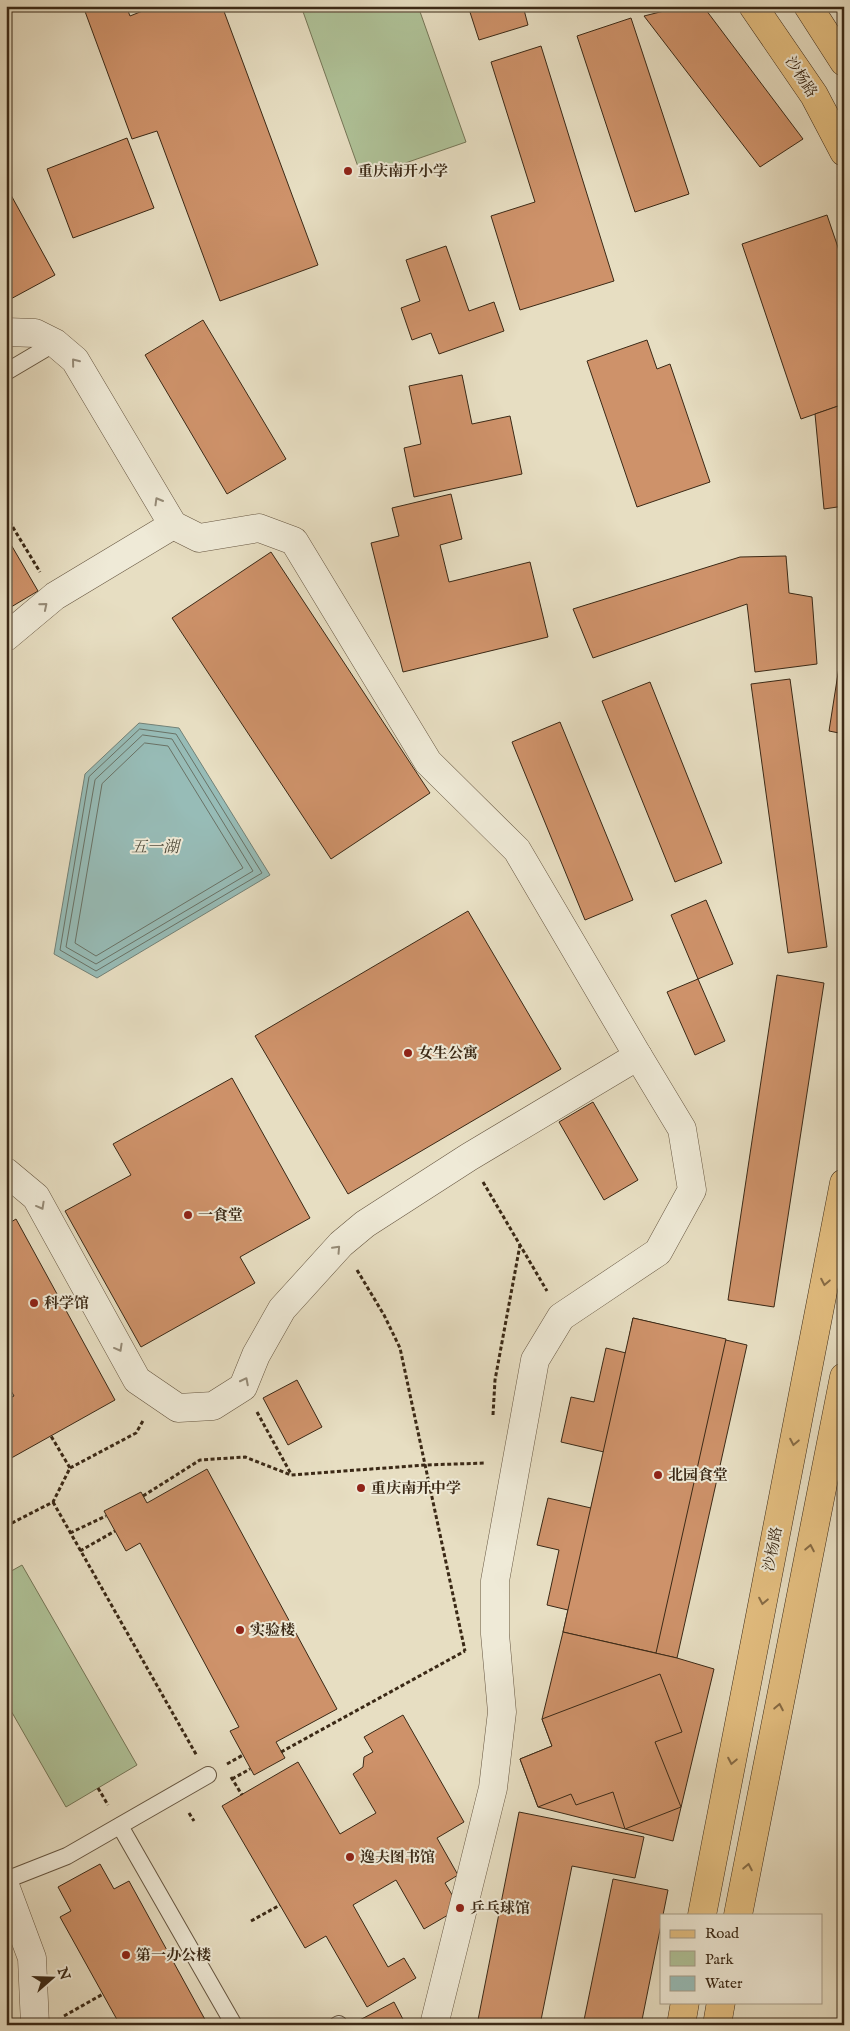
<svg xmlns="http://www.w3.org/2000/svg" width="850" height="2031" viewBox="0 0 850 2031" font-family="'IM FELL English','Noto Serif SC',serif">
<rect width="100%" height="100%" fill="#e7dec2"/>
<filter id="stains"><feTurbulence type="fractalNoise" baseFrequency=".004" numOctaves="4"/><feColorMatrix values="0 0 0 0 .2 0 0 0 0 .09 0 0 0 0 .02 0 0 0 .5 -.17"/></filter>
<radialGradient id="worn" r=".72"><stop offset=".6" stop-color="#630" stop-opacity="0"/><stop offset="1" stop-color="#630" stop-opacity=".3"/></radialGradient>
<g fill="#afc298" stroke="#757657">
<polygon points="301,6 418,6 466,142 362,178"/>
<polygon points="22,1565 137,1765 66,1807 6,1702 6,1574"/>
</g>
<polygon fill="#97bcb7" stroke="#728177" points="139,723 179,728 270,875 97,978 54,954 85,774"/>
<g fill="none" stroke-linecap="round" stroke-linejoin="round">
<g stroke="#697266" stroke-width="1">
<polygon points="140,729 176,734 262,873 96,971 60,950 89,777"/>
<polygon points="143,735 172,739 253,871 96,964 66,947 95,780"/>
<polygon points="145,743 168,746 243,868 96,956 75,943 102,784"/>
</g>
</g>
<g fill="#ce926a" stroke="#3b2916">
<polygon points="83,6 126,6 130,16 155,6 222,6 318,265 220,301 157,131 132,139"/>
<polygon points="468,6 523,6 528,25 479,40"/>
<polygon points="684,6 703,6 803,139 760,167 644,16"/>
<polygon points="631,18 689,194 635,212 577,36"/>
<polygon points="541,46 614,281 520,310 491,216 535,202 491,62"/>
<polygon points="127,138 154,208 73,238 47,169"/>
<polygon points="6,186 55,275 7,301 6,300"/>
<polygon points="827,215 844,265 844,404 801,419 742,244"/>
<polygon points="446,246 469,311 494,302 504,331 439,354 431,333 412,340 401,308 420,301 406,260"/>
<polygon points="203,320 286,459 227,494 145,355"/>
<polygon points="647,340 657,369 670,364 710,482 637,507 587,361"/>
<polygon points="462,375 472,424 510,416 522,474 414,497 404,448 421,444 409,386"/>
<polygon points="844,404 844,506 824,509 815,414"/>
<polygon points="451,494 462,539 440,545 449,582 530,562 548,637 403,672 371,543 399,536 392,508"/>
<polygon points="6,536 38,591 6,610"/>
<polygon points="271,552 430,793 331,859 172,618"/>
<polygon points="786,556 789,593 812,597 817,664 755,672 747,604 593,658 573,609 740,557"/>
<polygon points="844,635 844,734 829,731"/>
<polygon points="790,679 827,947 788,953 751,684"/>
<polygon points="650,682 722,863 675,882 602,701"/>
<polygon points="560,722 633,900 585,920 512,742"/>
<polygon points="706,900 733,964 698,979 671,915"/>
<polygon points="468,911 561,1069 348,1194 255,1036"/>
<polygon points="777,975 824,983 774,1307 728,1300"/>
<polygon points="698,979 725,1041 695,1055 667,992"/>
<polygon points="232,1078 310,1218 240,1257 255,1283 141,1347 65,1211 131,1175 113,1144"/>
<polygon points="593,1102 638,1180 604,1200 559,1122"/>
<polygon points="16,1219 115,1400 6,1461 6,1400 14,1396 6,1382 6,1225"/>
<polygon points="633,1318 747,1345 677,1658 563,1632 568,1610 547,1605 559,1550 537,1545 548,1498 591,1508 604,1452 561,1442 571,1397 594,1402 606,1348 626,1353"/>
<polygon points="633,1318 726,1339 656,1653 563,1632"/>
<polygon points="297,1380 322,1427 288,1445 263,1398"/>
<polygon points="207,1469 337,1709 276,1742 285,1758 254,1775 230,1731 239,1727 140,1543 126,1551 104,1511 141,1492 147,1503"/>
<polygon points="563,1632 677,1658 714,1669 673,1841 538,1807 520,1759 552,1746 542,1719"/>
<polygon points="660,1674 682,1732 655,1742 681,1807 625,1829 613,1792 576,1805 571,1794 538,1807 520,1759 552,1746 542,1719"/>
<polygon points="403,1715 464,1822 437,1838 458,1875 445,1883 460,1908 424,1929 396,1880 353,1905 388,1967 404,1958 416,1978 367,2007 326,1936 305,1948 222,1806 298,1762 340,1834 376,1813 353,1774 363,1767 364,1757 373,1752 364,1737"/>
<polygon points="519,1812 644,1837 635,1878 572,1866 540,2025 477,2025"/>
<polygon points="100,1864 114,1889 129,1881 208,2025 120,2025 60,1917 71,1911 58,1887"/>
<polygon points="613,1879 668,1890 663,1915 661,1915 661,1925 641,2025 583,2025"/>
<polygon points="394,2002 406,2025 355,2025 354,2023"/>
</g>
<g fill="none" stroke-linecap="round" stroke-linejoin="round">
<defs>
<g id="service">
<polyline points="6,372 55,343"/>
<polyline points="120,1826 234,2025"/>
<polyline points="6,1880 67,1856 208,1775"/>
<polyline points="337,2025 339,2024"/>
</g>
<g id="minor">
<polyline points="6,332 35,333 55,343 75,360 173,525 55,596 6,637"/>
<polyline points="173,525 199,538 259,528 294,541 428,762 517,850 638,1056"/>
<polyline points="6,1172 36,1197 137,1380 178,1408 213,1406 243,1387 256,1355 282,1309 341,1244 365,1224 469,1157 638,1056 682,1129 692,1190 658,1252 561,1317 535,1360 495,1581 495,1634 502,1712 493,1788 434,2025"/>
<polyline points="6,1888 32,1958 35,2025"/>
</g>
<g id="primary">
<polyline points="753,6 814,95 844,152"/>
<polyline points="808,6 844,62"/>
<polyline points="702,1915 844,1183"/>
<polyline points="738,1915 844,1377"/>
<polyline points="681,2025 685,2002"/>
<polyline points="717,2025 721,2002"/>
</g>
</defs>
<use href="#service" stroke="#665641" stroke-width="18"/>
<use href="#minor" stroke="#665641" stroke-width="29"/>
<use href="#primary" stroke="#3b2916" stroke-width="29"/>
<g stroke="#3b2916" stroke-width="3" stroke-dasharray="4 2.5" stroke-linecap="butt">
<polyline points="6,516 40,572"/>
<polyline points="483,1182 547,1291"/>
<polyline points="357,1270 384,1315 400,1348 465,1651"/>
<polyline points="257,1412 291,1474"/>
<polyline points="493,1415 495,1380 520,1245"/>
<polyline points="70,1468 136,1433 144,1419"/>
<polyline points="143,1496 200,1460 245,1457 291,1475 425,1465 486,1463"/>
<polyline points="53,1502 197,1756"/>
<polyline points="6,1526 53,1502 70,1468 51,1436"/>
<polyline points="70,1533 106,1516"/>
<polyline points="80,1551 115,1531"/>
<polyline points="281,1752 465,1651"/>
<polyline points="227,1764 243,1755"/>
<polyline points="231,1777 242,1795"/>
<polyline points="232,1779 250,1769"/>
<polyline points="98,1788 108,1805"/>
<polyline points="189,1813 194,1821"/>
<polyline points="251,1921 280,1905"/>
<polyline points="64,2016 103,1994"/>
</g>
<use href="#service" stroke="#efead7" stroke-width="16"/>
<use href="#minor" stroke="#efead7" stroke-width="28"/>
<use href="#primary" stroke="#e4bf81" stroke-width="28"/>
</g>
<defs><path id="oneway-chevron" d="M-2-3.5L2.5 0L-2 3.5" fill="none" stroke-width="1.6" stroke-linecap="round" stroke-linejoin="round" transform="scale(1.25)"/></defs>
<g stroke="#958a76">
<use href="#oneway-chevron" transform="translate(75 362) rotate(-129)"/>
<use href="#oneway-chevron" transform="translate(158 501) rotate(-120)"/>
<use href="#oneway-chevron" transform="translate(44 606) rotate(-40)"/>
<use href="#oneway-chevron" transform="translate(41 1206) rotate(61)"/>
<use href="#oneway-chevron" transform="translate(337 1249) rotate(-47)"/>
<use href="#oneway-chevron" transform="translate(119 1348) rotate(61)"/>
<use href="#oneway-chevron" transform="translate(245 1381) rotate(-63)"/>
</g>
<g stroke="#876c46">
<use href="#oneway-chevron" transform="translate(825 1282) rotate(101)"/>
<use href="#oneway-chevron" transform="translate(794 1442) rotate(101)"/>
<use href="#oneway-chevron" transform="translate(810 1548) rotate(-79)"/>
<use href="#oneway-chevron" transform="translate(763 1601) rotate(101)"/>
<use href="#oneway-chevron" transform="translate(779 1707) rotate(-79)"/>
<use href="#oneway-chevron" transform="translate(732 1761) rotate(101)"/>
<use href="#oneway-chevron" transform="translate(748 1867) rotate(-79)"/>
</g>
<g fill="#8f2418" stroke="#efead7" stroke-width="2">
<circle cx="348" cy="171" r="5"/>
<circle cx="408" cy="1053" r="5"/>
<circle cx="188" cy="1215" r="5"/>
<circle cx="34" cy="1303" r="5"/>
<circle cx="658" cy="1475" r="5"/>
<circle cx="361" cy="1488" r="5"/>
<circle cx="240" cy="1630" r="5"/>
<circle cx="350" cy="1857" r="5"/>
<circle cx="460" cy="1908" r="5"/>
<circle cx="126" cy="1955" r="5"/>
</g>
<g text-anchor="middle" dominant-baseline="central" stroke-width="4" stroke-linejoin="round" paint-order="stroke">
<g font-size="15" fill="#3b2916" stroke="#efead7">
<text transform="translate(801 77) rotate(57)">沙杨路</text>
<text transform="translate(773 1549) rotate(-79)">沙杨路</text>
</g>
<g font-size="15" font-weight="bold" fill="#3b2916" stroke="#efead7" text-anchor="start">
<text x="358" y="171">重庆南开小学</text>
<text x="418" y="1053">女生公寓</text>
<text x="198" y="1215">一食堂</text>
<text x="44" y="1303">科学馆</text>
<text x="668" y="1475">北园食堂</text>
<text x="371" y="1488">重庆南开中学</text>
<text x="250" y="1630">实验楼</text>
<text x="360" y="1857">逸夫图书馆</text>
<text x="470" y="1908">乒乓球馆</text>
<text x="136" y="1955">第一办公楼</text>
</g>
<g font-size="16" font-style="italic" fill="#524e3e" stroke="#efead7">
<text x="155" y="848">五一湖</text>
</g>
</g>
<rect width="850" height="2031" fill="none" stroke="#e7dec2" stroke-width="25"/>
<rect x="8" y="8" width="835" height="2016" fill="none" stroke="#3b2916" stroke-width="2.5"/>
<rect x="12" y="12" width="825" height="2006" fill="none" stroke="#3b2916"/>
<rect x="660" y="1914" width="162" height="90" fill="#efead7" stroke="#a79d8a"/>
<rect x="670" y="1930" width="25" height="8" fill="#e4bf81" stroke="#a79d8a"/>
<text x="705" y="1938" font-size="15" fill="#3b2916">Road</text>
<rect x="670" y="1951" width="25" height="15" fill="#afc298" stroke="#a79d8a"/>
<text x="705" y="1964" font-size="15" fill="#3b2916">Park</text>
<rect x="670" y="1976" width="25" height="15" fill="#97bcb7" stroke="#a79d8a"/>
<text x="705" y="1988" font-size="15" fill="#3b2916">Water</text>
<g transform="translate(52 1978) rotate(70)" stroke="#efead7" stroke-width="4" paint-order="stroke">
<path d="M0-4L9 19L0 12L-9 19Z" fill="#3b2916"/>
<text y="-8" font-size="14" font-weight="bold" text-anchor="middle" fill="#3b2916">N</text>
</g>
<rect width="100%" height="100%" filter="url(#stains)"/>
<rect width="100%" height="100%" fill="url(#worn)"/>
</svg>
